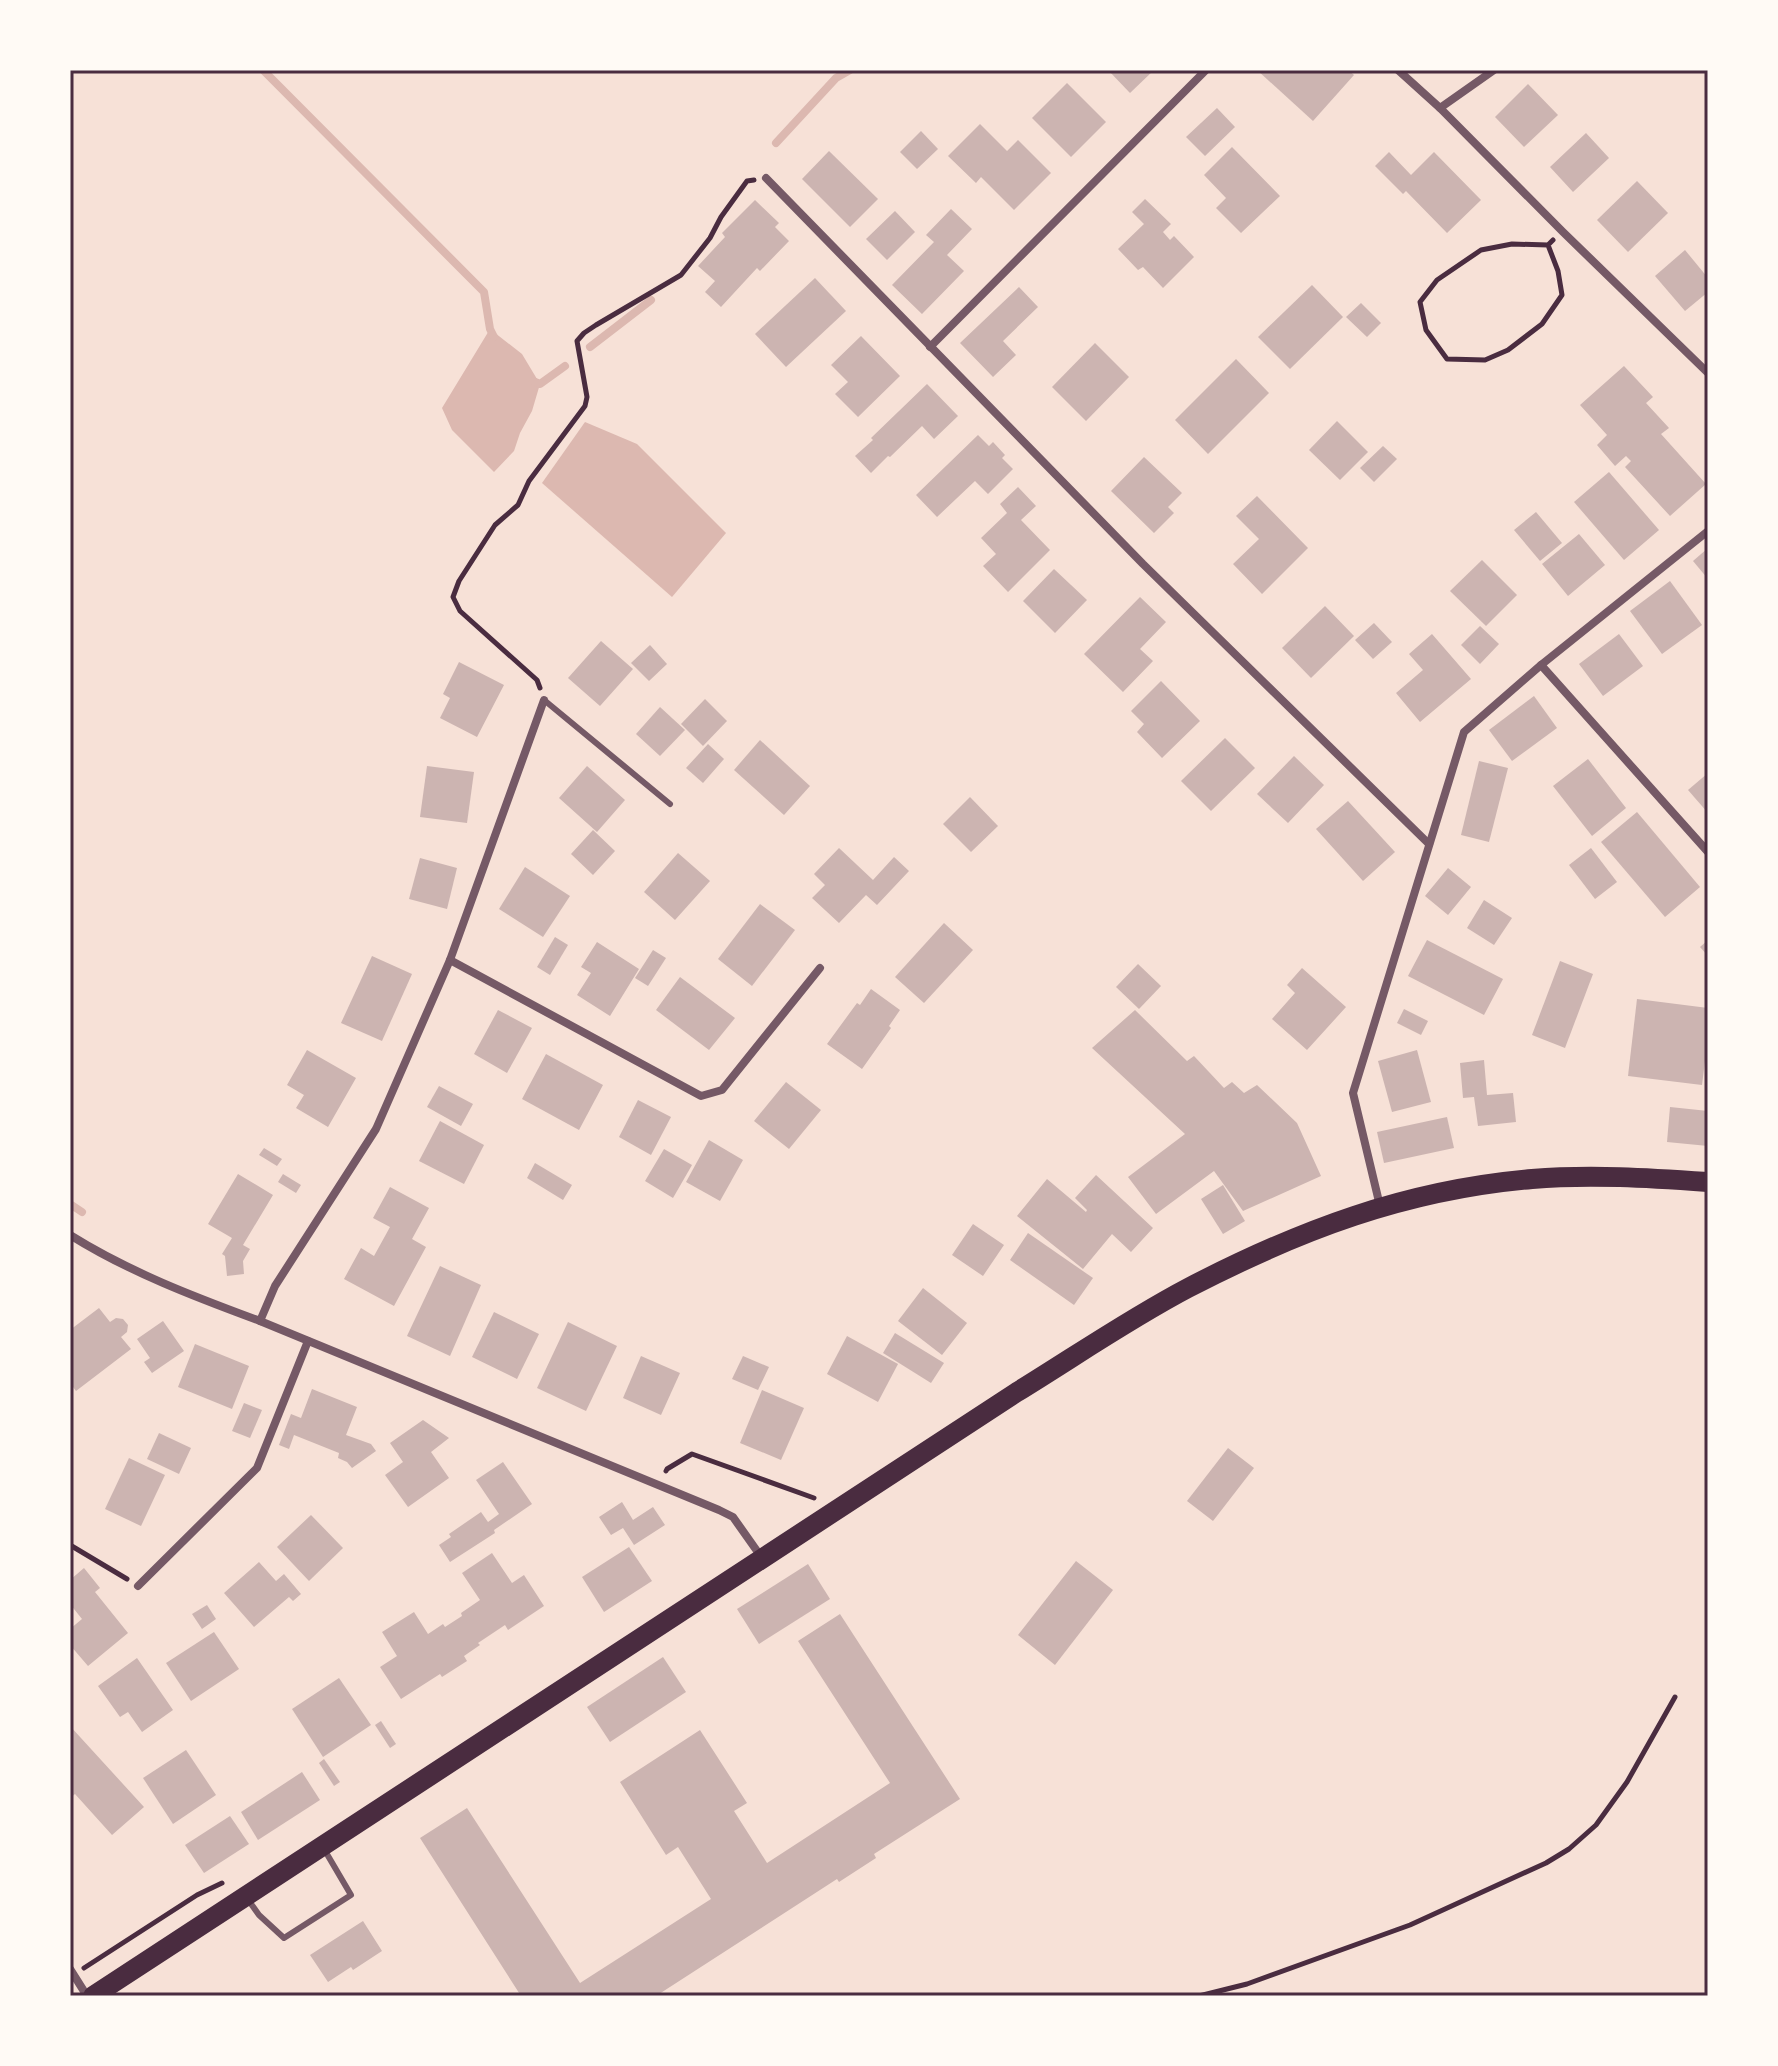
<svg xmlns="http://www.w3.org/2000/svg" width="1778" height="2066" viewBox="0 0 1778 2066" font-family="Lato,sans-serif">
<rect width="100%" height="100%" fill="#f7e1d7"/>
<g fill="#dcb8b0">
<polygon points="490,329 522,354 540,384 532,411 520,433 514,451 494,472 452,430 442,408"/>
<polygon points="585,422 637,444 726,533 672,597 542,483"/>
</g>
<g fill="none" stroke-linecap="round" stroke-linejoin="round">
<g stroke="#dcb8b0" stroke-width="8">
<polyline points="263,70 484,292 490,329 494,337"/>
<polyline points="776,143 836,78 850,70"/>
<polyline points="590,347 651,300"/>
<polyline points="533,381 540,384 565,366"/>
<polyline points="70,1204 82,1212"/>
</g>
</g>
<g fill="#ccb4b1">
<polygon points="1108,70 1154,70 1130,93"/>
<polygon points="1257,70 1348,70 1354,75 1313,121"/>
<polygon points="1067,83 1106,122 1071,157 1032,118"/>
<polygon points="1528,84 1558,115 1524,147 1495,117"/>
<polygon points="1217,108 1235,127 1205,156 1186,137"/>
<polygon points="980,124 1007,151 1018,140 1051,173 1014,210 981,177 976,183 948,156"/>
<polygon points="921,131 938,149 917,169 900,152"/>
<polygon points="1586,133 1609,158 1573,192 1550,167"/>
<polygon points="1232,147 1280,196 1241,233 1216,208 1226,198 1204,175"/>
<polygon points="829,151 878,199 850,227 802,179"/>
<polygon points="1389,152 1411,175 1434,152 1481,200 1447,233 1406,191 1403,194 1375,166"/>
<polygon points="1637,181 1668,213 1628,252 1597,220"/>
<polygon points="1145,199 1171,224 1163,232 1170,240 1174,236 1194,257 1163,288 1143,267 1138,270 1118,249 1144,224 1132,212"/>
<polygon points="755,200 779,223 775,227 789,241 760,271 757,268 721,307 705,292 715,281 698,266 725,237 722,233"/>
<polygon points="951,209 972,229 947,255 964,271 922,314 892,285 934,242 926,235"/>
<polygon points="895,211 915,232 887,260 866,239"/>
<polygon points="1685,250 1708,278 1708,292 1685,311 1655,276"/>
<polygon points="815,278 846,311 786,367 755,334"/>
<polygon points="1312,285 1343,317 1290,369 1258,337"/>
<polygon points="1019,287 1038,307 1003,341 1016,355 993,377 960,343"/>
<polygon points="1361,303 1381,323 1367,337 1346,317"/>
<polygon points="861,336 900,376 858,417 835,394 848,382 831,365"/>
<polygon points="1095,343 1129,377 1086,421 1052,387"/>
<polygon points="1236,359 1269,393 1208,454 1175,420"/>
<polygon points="1624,366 1653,397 1646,403 1669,428 1661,434 1706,484 1670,516 1625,467 1631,461 1626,456 1615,466 1597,445 1607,435 1580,405"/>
<polygon points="927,384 958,416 934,439 922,426 890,457 888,456 871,473 855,456 873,440 871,438"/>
<polygon points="1337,421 1368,452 1340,480 1309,450"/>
<polygon points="978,435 989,446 993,442 1005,455 1002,458 1013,469 988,494 975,481 937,517 916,495"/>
<polygon points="1383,446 1397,459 1374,482 1360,468"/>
<polygon points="1144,457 1182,493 1168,507 1174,513 1154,533 1111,491"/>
<polygon points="1609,472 1659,530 1624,560 1574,502"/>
<polygon points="1018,487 1036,506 1021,520 1050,550 1008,592 983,566 996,554 981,538 1007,513 1000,504"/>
<polygon points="1257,496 1308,548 1262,594 1233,564 1259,539 1236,516"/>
<polygon points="1536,512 1562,543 1540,561 1514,530"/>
<polygon points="1579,534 1605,565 1568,596 1542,564"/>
<polygon points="1708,548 1708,579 1693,561"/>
<polygon points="1482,560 1517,595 1486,626 1450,591"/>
<polygon points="1054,569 1087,600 1055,633 1023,601"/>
<polygon points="1670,581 1702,625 1662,654 1630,611"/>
<polygon points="1140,597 1166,622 1140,649 1153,661 1123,692 1084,654"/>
<polygon points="1325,606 1354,636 1311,678 1282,648"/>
<polygon points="1374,623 1392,642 1373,659 1355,640"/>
<polygon points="1480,626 1499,644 1480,664 1461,645"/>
<polygon points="1432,634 1471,679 1420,722 1396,693 1423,670 1409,654"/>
<polygon points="1619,634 1643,666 1603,696 1579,664"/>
<polygon points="601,641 633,669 600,706 568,678"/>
<polygon points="650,645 667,664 649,681 631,663"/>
<polygon points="459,662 504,685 477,737 440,718 450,698 443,694"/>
<polygon points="1161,681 1200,721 1162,758 1137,732 1144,724 1131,711"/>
<polygon points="1534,696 1557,728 1512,761 1489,730"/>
<polygon points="705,699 727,721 703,746 681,724"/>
<polygon points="660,707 685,730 660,756 636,734"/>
<polygon points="1225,738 1255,768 1211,811 1181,781"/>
<polygon points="760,740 810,786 784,815 734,770"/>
<polygon points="708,744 724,759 703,783 686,768"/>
<polygon points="1294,756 1324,785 1288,823 1257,794"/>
<polygon points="1588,759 1626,808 1592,836 1553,786"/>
<polygon points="1479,761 1508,768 1489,842 1461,835"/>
<polygon points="427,766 474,772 467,823 420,817"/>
<polygon points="587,766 625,800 597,832 559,798"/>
<polygon points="1708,773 1708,813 1688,790"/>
<polygon points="970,797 998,826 971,852 943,824"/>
<polygon points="1348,801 1395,852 1363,881 1316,829"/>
<polygon points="1637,812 1700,887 1665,917 1601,842"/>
<polygon points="593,830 615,851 593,875 571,854"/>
<polygon points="839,848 873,880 894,857 909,871 877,905 866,895 839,923 812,898 825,885 814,874"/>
<polygon points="1591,848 1617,882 1595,899 1569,865"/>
<polygon points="678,853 710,881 675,920 644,892"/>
<polygon points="420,858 457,868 447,909 409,899"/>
<polygon points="525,867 570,896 543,937 499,909"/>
<polygon points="1448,868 1471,887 1448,915 1425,896"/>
<polygon points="1484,900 1512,918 1494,945 1467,928"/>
<polygon points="760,904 795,930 752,986 718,959"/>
<polygon points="944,923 973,950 924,1003 895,977"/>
<polygon points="555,937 568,945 550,975 537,967"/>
<polygon points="1427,940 1503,979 1484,1015 1408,976"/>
<polygon points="1708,940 1708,956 1700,947"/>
<polygon points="597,942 639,969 610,1016 577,995 591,973 581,967"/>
<polygon points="653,950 666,958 648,986 635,978"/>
<polygon points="372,956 412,974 382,1041 341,1023"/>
<polygon points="1560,961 1593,974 1565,1048 1532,1035"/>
<polygon points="1138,964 1161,986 1139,1009 1116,987"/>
<polygon points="1302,968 1346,1007 1307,1050 1272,1019 1295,993 1287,985"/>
<polygon points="680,977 735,1018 709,1050 656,1010"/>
<polygon points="871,989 900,1010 889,1026 891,1028 862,1069 827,1044 857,1003 860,1005"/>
<polygon points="1637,999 1708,1008 1708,1037 1702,1085 1628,1076"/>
<polygon points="1404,1009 1428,1021 1421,1035 1397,1023"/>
<polygon points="498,1010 532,1028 507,1073 474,1054"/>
<polygon points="1135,1010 1187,1061 1194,1056 1224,1088 1232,1082 1244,1093 1257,1085 1297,1123 1321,1176 1243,1211 1214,1171 1156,1214 1128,1177 1185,1134 1092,1048"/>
<polygon points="307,1050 356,1078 328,1127 296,1108 304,1095 287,1085"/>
<polygon points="1417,1050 1431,1102 1392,1112 1378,1061"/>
<polygon points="546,1054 603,1085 579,1130 522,1099"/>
<polygon points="1484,1060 1487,1095 1513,1093 1516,1122 1478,1126 1474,1097 1463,1098 1460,1063"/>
<polygon points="786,1082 821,1110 789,1149 754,1121"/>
<polygon points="439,1086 473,1104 461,1126 427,1107"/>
<polygon points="638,1100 671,1117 651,1155 619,1137"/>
<polygon points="1670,1107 1708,1111 1708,1146 1667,1142"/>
<polygon points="1447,1117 1454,1148 1384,1163 1377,1132"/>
<polygon points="440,1121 484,1145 464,1184 419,1161"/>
<polygon points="709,1140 743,1160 720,1201 686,1182"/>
<polygon points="264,1148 282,1159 277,1166 259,1155"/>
<polygon points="664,1149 692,1165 673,1198 645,1181"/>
<polygon points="535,1163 572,1185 563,1200 527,1178"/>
<polygon points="238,1174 273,1195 243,1245 250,1249 243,1261 244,1274 227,1276 225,1256 222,1254 232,1238 208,1224"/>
<polygon points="283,1174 301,1185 296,1193 278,1182"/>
<polygon points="1096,1175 1153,1228 1131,1252 1112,1234 1083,1269 1017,1216 1047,1179 1086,1212 1087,1210 1075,1198"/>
<polygon points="1223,1185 1245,1221 1223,1234 1201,1199"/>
<polygon points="390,1187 429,1208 412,1239 426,1247 394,1306 344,1279 361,1248 374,1256 390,1227 373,1218"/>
<polygon points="973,1224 1004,1245 983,1276 952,1255"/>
<polygon points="1028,1233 1093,1278 1074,1305 1010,1260"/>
<polygon points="440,1266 481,1285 450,1356 407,1336"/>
<polygon points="923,1288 967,1323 942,1355 898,1321"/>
<polygon points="99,1308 110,1322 116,1318 123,1319 128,1325 127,1332 121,1337 131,1349 76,1391 70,1383 70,1330"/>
<polygon points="494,1312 539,1334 517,1379 472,1357"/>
<polygon points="163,1321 184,1351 152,1373 144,1362 150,1358 137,1339"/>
<polygon points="568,1322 617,1346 586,1411 537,1388"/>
<polygon points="895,1333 944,1363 931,1383 883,1353"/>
<polygon points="847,1336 898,1364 878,1402 827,1374"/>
<polygon points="195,1344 249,1366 232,1409 178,1387"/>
<polygon points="641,1356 680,1373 661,1415 623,1398"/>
<polygon points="743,1356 769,1367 758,1390 732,1379"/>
<polygon points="312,1389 357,1407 346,1435 371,1444 376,1451 352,1468 347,1462 338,1458 339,1453 294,1435 289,1449 279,1445 291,1414 301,1418"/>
<polygon points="762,1390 804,1408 781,1460 740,1443"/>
<polygon points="244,1403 262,1410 250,1438 232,1431"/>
<polygon points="423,1420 449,1438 431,1452 449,1478 408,1507 385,1475 403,1462 390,1443"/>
<polygon points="159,1433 191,1448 179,1474 147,1459"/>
<polygon points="1228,1448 1254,1468 1213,1521 1187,1501"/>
<polygon points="129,1458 165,1475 141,1526 105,1509"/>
<polygon points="503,1462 532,1504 494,1530 495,1533 450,1562 439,1545 451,1537 449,1534 481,1512 488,1522 499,1514 476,1480"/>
<polygon points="622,1502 633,1520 653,1507 665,1525 634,1545 623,1528 611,1535 599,1517"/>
<polygon points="311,1515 343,1548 309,1581 277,1547"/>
<polygon points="629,1547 652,1581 604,1612 582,1577"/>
<polygon points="492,1553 512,1583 524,1575 544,1606 508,1630 505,1625 478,1643 480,1645 464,1656 467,1661 442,1677 440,1674 401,1699 380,1667 397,1656 382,1632 414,1612 428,1634 443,1624 445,1627 462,1616 461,1613 480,1600 462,1573"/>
<polygon points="1076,1561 1113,1590 1055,1665 1018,1635"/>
<polygon points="259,1562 276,1581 284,1574 301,1594 293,1601 289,1597 254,1627 224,1593"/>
<polygon points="808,1564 830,1599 759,1644 737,1609"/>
<polygon points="84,1568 100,1588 95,1592 128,1633 88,1666 70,1645 70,1629 82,1619 70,1604 70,1580"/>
<polygon points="207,1605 216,1619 202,1629 192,1614"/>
<polygon points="840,1614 960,1799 874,1854 876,1858 839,1882 837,1879 656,1996 521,1996 420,1838 467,1808 580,1983 711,1899 678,1847 666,1855 620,1782 700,1730 747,1803 734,1811 767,1863 890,1783 798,1641"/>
<polygon points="214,1632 239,1669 191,1701 166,1663"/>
<polygon points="663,1657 686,1692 610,1742 587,1707"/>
<polygon points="137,1658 173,1710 142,1732 128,1712 120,1717 98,1686"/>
<polygon points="339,1678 371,1725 323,1757 292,1709"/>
<polygon points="381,1721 396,1744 390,1748 375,1725"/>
<polygon points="70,1726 144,1807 112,1835 75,1794 70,1798"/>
<polygon points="186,1750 216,1795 173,1824 143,1778"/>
<polygon points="324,1759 340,1782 334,1786 319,1763"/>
<polygon points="302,1772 320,1800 258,1840 241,1812"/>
<polygon points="230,1816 249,1844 204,1873 185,1845"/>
<polygon points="363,1921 382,1951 353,1970 351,1967 328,1982 310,1955"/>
</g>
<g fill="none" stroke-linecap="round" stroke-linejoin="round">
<g stroke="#4a2c40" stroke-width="5">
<polyline points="1548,245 1558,271 1562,295 1542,324 1508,350 1485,360 1447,359 1426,330 1420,302 1437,280 1481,250 1512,244 1548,245 1553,240"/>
<polyline points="540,688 537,680 460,611 453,597 459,581 495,525 518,505 529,481 585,406 587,397 577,341 584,333 596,325 681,275 710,238 721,217 747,181 754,180"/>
<polyline points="666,1471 667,1469 692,1454 814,1498"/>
<polyline points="70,1545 127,1579"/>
<polyline points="84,1968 197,1895 222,1883"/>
<polyline points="1199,1996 1247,1984 1410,1925 1546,1863 1569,1849 1596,1825 1627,1782 1675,1697"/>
</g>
<g stroke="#755966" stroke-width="6">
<polyline points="544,700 670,804"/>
<polyline points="249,1901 259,1915 284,1938 351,1895 324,1849"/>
</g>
<g stroke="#755966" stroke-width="8">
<polyline points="1398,70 1440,108 1563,232 1708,373"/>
<polyline points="1440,108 1494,70"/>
<polyline points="766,178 1143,564 1429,844"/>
<polyline points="930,347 1206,70"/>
<polyline points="1541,665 1708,852"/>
<polyline points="450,960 701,1096 722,1090 820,968"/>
<polyline points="1380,1206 1353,1093 1464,732 1541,665 1708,531"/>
<path d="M70 1235C129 1272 195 1297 260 1321L719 1510 733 1517 762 1558"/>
<polyline points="260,1321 275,1286 376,1129 450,960 544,700"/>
<polyline points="138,1586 257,1468 308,1341"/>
<polyline points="70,1969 87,1996"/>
</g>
<path stroke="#4a2c40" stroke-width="20" d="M93 1996 1017 1392C1074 1357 1129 1319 1188 1288 1300 1230 1405 1190 1532 1179 1590 1174 1650 1178 1708 1182"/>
</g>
<rect width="1778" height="2066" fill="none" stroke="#fffaf5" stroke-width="144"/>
<rect x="72" y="72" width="1634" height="1922" fill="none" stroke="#4a2c40" stroke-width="3"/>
</svg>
